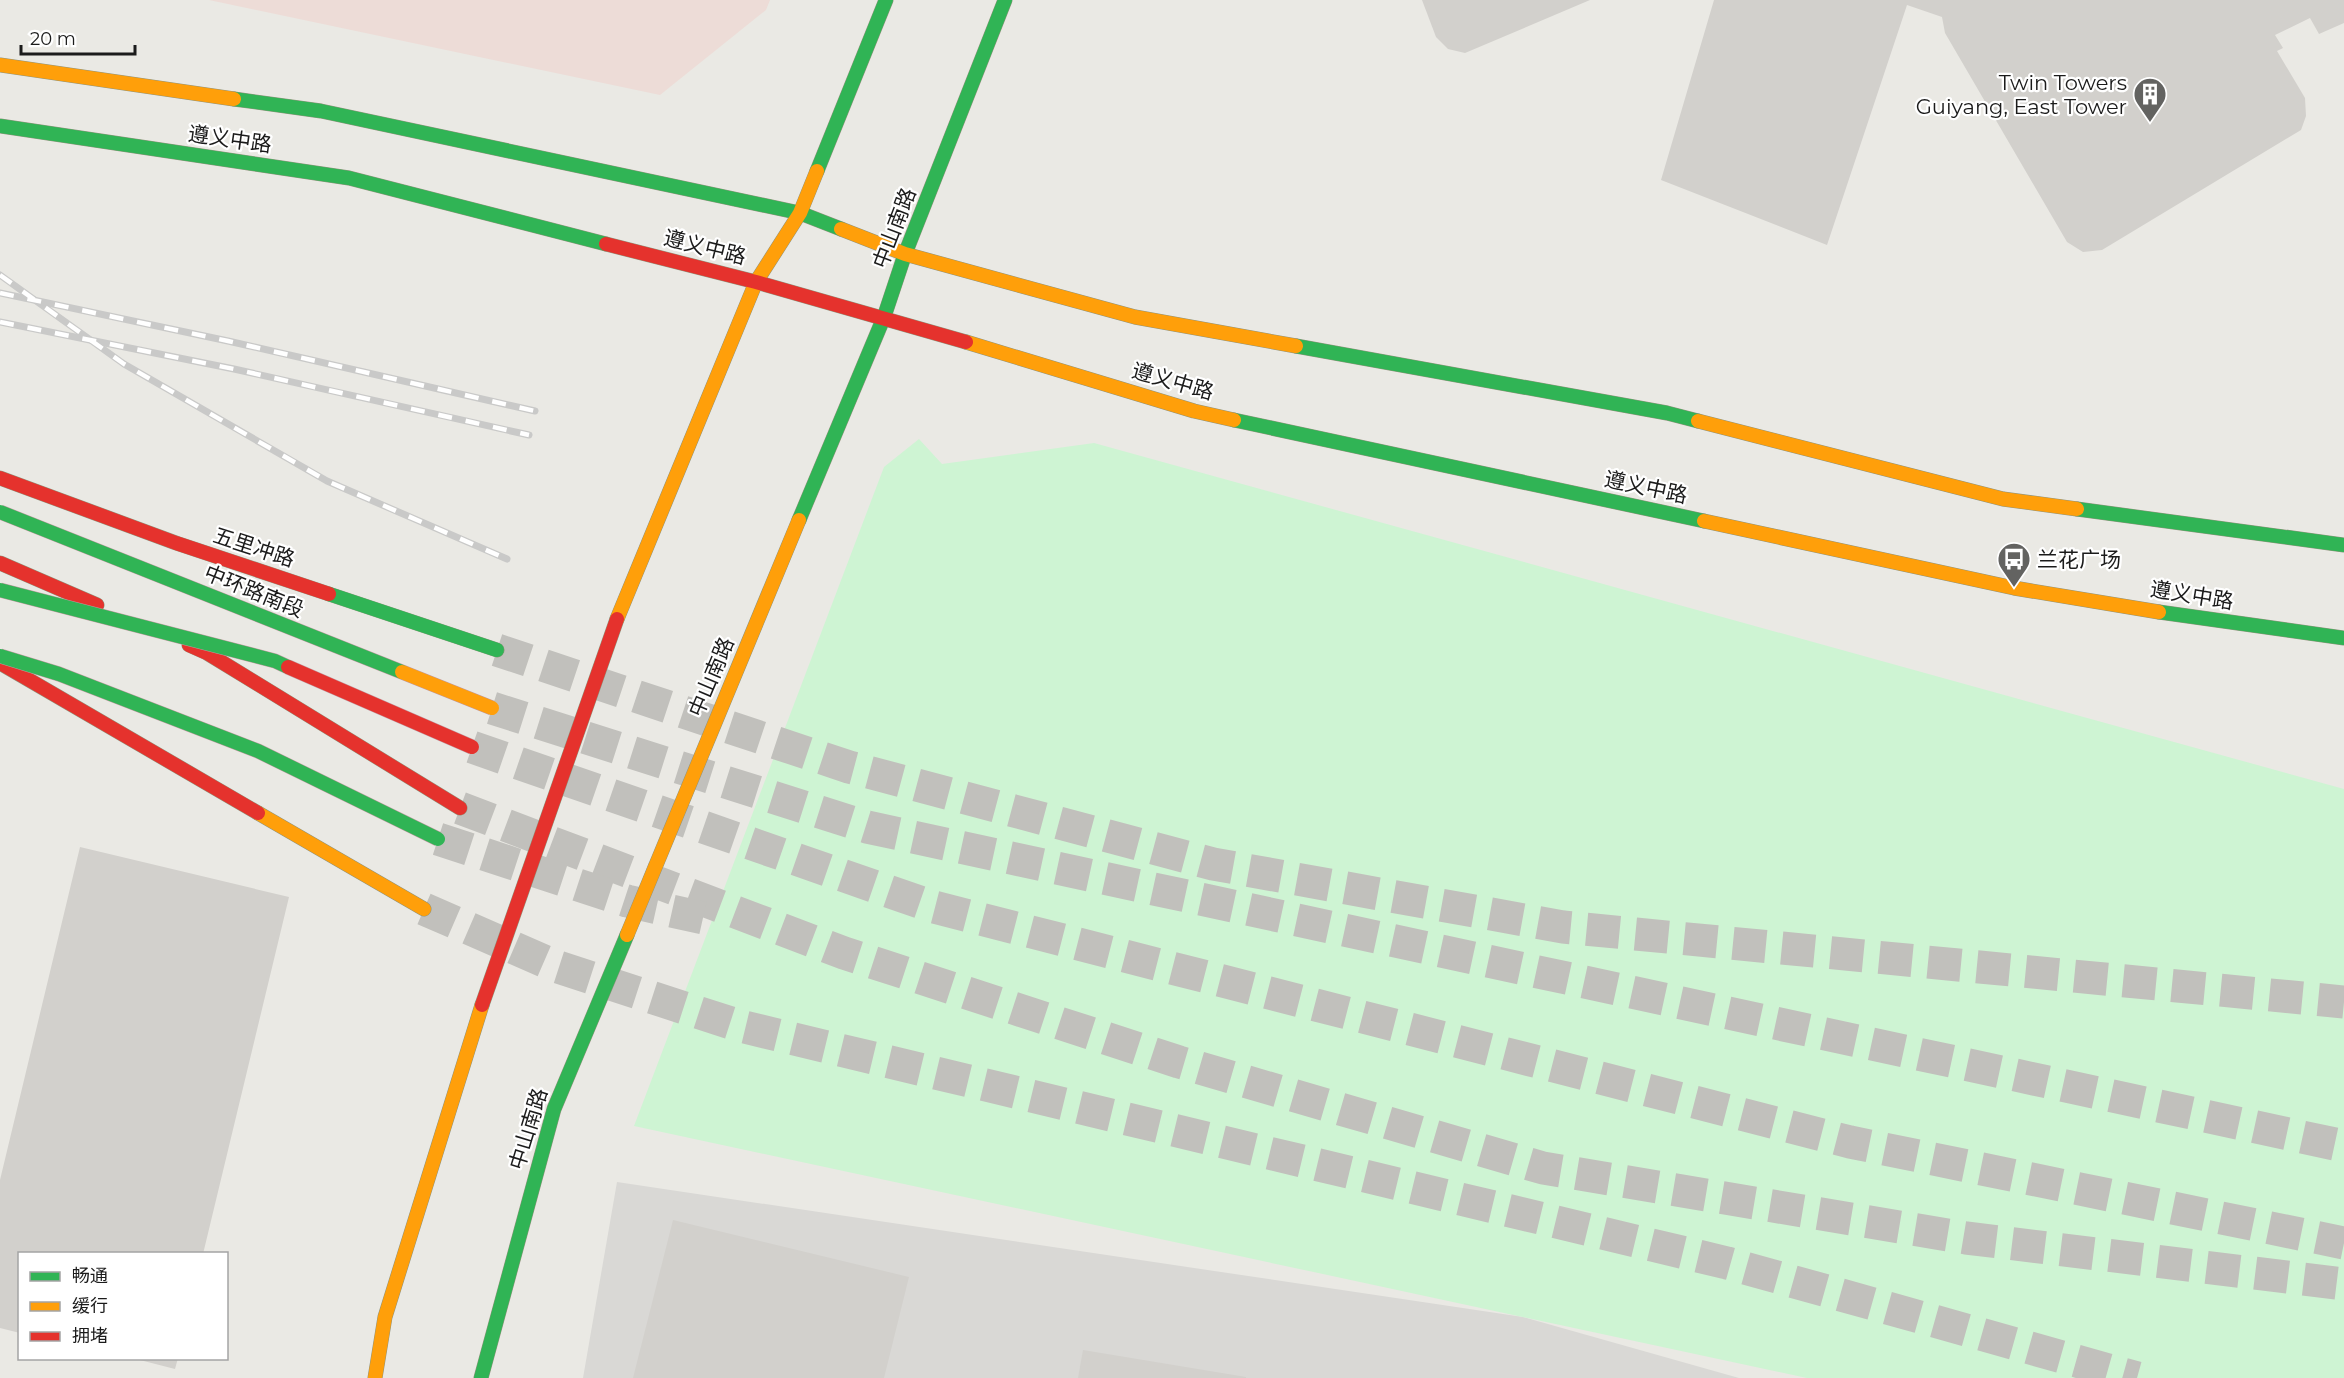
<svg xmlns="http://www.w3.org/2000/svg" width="2344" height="1378" viewBox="0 0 2344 1378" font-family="Montserrat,'Noto Sans SC',sans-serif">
<rect width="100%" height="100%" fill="#eae9e4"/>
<polygon fill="#d9d8d5" points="617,1182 1523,1317 1739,1378 583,1378"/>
<polygon fill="#eddcd7" points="209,0 770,0 766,10 660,95"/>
<polygon fill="#cef4d3" points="919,439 942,464 1094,443 2344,789 2344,1378 1807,1378 634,1126 884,467"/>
<g fill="#d2d0cc">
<polygon points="1422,0 1590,0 1465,53 1448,49 1436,37"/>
<polygon points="1714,0 2344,0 2344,23 2319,34 2310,18 2275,35 2283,48 2277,51 2305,98 2306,116 2301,130 2102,250 2083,252 2067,242 1945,33 1942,17 1907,5 1827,245 1661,180"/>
<polygon points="80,847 289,897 203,1254 20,1254 20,1333 0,1328 0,1180"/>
<polygon points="673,1220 909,1277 884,1378 633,1378"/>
<polygon points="1083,1350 1246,1377 1246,1378 1078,1378"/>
<polygon points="132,1358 178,1358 175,1369"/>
</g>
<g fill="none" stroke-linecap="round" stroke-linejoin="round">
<g stroke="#c1c0bc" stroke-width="33" stroke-dasharray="33 16" stroke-linecap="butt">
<polyline points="497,650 849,767 1213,864 1563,927 2344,1002"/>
<polyline points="492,708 867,827 2344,1146"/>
<polyline points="472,747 934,907 1850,1142 2344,1243"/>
<polyline points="460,808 844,953 1179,1062 1543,1168 1966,1238 2344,1284"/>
<polyline points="438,839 627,901 703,918"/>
<polyline points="424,909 558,967 740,1026 1727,1263 2137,1378"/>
</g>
<defs>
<g id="fast">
<polyline points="234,99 321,111 800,213 841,229"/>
<polyline points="0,126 349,178 606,244"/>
<polyline points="817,171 886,0"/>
<polyline points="1296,346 1667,413 1698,421"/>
<polyline points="1234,420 1704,521"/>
<polyline points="2077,509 2344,545"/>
<polyline points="799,520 884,317 905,254 1005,0"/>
<polyline points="329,594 497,650"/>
<polyline points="2159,612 2344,638"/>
<polyline points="481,1378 554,1109 627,935"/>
</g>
<g id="slow">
<polyline points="0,65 234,99"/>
<polyline points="841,229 905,254 1135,317 1296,346"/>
<polyline points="966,342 1194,411 1234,420"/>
<polyline points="1698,421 2003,499 2077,509"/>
<polyline points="1704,521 2014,588 2159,612"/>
<polyline points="617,619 756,282 800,213 817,171"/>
<polyline points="258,813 424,909"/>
<polyline points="627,935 799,520"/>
<polyline points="375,1378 385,1317 482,1005"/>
</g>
<g id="jam">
<polyline points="606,244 756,282 966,342"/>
<polyline points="0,478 176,543 329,594"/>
<polyline points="0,563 97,605"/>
<polyline points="189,645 207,653 460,808"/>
<polyline points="0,663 258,813"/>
<polyline points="482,1005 617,619"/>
</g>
</defs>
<use href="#fast" stroke="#90947c" stroke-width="15"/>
<use href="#slow" stroke="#90947c" stroke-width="15"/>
<use href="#jam" stroke="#90947c" stroke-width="15"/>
<use href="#fast" stroke="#30b455" stroke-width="14"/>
<use href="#slow" stroke="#ff9f0a" stroke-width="14"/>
<use href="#jam" stroke="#e5322d" stroke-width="14"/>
<defs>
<g id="rail">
<polyline points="0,275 124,364 327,481 507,559"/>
<polyline points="0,293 228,341 535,411"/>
<polyline points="0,322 234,369 529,435"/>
</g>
</defs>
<use href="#rail" stroke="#c9c9c8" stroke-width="7"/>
<use href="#rail" stroke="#fff" stroke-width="4.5" stroke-dasharray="14" stroke-linecap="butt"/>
<defs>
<g id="fast-bridge">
<polyline points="0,512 402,672"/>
<polyline points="0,590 275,661 288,667"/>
<polyline points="0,656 59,674 258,751 438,839"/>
</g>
<polyline id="slow-bridge" points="402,672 492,708"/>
<polyline id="jam-bridge" points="288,667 472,747"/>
</defs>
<use href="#fast-bridge" stroke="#c19aa0" stroke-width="15" stroke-linecap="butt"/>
<use href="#slow-bridge" stroke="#c19aa0" stroke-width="15" stroke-linecap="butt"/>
<use href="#jam-bridge" stroke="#c19aa0" stroke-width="15" stroke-linecap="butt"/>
<use href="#fast-bridge" stroke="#30b455" stroke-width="14"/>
<use href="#slow-bridge" stroke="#ff9f0a" stroke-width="14"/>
<use href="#jam-bridge" stroke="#e5322d" stroke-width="14"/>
</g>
<defs>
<symbol id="building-pin" viewBox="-11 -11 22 30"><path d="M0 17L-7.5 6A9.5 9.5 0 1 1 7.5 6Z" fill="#636361" stroke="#fff"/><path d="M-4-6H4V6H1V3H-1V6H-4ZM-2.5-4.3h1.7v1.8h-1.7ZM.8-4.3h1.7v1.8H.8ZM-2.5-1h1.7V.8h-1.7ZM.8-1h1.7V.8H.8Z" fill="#fff"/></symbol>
<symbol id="bus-pin" viewBox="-11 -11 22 30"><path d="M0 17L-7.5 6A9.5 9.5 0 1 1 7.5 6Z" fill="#636361" stroke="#fff"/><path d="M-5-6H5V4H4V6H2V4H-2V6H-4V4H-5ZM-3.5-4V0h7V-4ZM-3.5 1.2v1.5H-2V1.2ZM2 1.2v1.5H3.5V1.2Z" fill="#fff"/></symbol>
</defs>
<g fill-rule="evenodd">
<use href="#building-pin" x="2131" y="75" width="38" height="52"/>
<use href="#bus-pin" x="1995" y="540" width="38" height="52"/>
</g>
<g text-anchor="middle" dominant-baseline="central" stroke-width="4.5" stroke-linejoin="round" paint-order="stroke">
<g font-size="21" fill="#1b1b1b" stroke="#fff" text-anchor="end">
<text x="2127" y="82">Twin Towers<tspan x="2127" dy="24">Guiyang, East Tower</tspan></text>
<text x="2037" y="559" text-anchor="start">兰花广场</text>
</g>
<g font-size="21" fill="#1b1b1b" stroke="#fff">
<text transform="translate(230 139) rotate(8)">遵义中路</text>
<text transform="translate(894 228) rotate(-69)">中山南路</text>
<text transform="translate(705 247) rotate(14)">遵义中路</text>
<text transform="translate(1173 381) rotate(16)">遵义中路</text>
<text transform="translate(1646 487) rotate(12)">遵义中路</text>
<text transform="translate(254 547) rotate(18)">五里冲路</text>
<text transform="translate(254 591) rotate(22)">中环路南段</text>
<text transform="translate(2192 595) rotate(9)">遵义中路</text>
<text transform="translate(711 677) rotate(-67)">中山南路</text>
<text transform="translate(528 1129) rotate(-73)">中山南路</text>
</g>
</g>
<rect x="18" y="1252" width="210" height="108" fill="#ffffff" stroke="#a4a4a4" stroke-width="1.5"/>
<rect x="30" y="1272" width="30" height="9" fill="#30b455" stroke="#a4a4a4" stroke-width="1.5"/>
<text x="72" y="1282" font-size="18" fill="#1b1b1b">畅通</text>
<rect x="30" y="1302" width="30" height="9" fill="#ff9f0a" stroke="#a4a4a4" stroke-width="1.5"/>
<text x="72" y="1312" font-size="18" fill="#1b1b1b">缓行</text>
<rect x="30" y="1332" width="30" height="9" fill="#e5322d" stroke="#a4a4a4" stroke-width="1.5"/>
<text x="72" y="1342" font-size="18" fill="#1b1b1b">拥堵</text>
<path d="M21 45v9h114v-9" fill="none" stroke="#1b1b1b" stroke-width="3"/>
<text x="30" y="45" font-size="18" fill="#1b1b1b" stroke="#ffffff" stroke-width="4.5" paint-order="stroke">20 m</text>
</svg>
